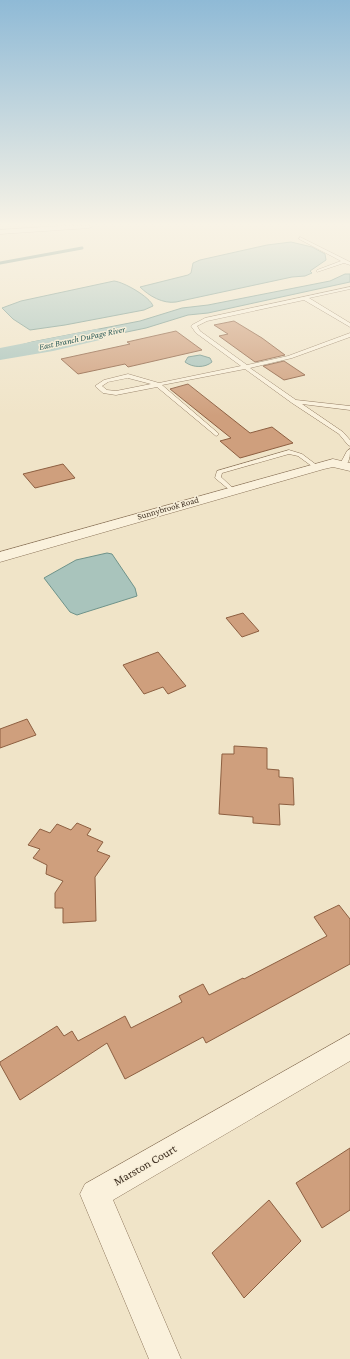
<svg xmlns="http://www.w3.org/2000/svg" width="350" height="1359" viewBox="0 0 350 1359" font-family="'Crimson Pro',serif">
<rect width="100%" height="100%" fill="#f0e4c8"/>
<g fill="#a9c4bc" stroke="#6f938a">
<path d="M291 242 312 247 325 254 326 260 310 271 312 273 305 276 292 277 176 302C163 304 149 296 140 287L188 275 191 273 193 263 200 260 267 245Z"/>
<polygon points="345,274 350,274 350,282 208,313 188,315 146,328 54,347 54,345 49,345 43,348 45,350 41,351 0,358 0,351 32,342 140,321 182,308 208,305 330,281"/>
<path d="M114 281C124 282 150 297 153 306L144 310 65 325 30 330 13 319 2 308 21 301Z"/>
<path d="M200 355 210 358 212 362C205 368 193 368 185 362L188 357Z"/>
<polygon points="107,553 112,554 135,588 137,596 83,613 77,615 70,612 44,578 76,560"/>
</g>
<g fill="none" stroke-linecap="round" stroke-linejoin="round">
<polyline stroke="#6f938a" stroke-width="3" points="0,263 82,248"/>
<polygon fill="#a9c4bc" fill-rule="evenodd" points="97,329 104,331 106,335 104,339 53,351 0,360 0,348"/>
</g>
<g fill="#cf9f7d" stroke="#8d5f41">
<polygon points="234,321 262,338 285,355 255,362 219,336 228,334 214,325"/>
<polygon points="176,331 202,350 128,367 125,364 78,374 61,359 130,344 127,342"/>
<polygon points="284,361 305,375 284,380 263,366"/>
<polygon points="188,384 250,433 272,427 293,443 240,458 220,441 231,438 170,389"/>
<polygon points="63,464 75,478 35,488 23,474"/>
<polygon points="243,613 259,631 242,637 226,618"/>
<polygon points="158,652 186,686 168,694 163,687 144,694 123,665"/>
<polygon points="27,719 36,735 0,748 0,729"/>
<polygon points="234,746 267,748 267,769 279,770 279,777 293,778 294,805 279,804 280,825 253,823 253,817 219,814 222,754 234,754"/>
<polygon points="77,823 91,829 87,835 103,842 97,851 110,856 95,877 96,921 63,923 63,908 55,908 55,893 63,881 46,874 47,865 33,858 40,849 28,845 40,829 50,833 57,824 71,830"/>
<polygon points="339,905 350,919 350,964 206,1043 203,1037 125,1079 107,1043 20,1100 0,1064 0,1062 57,1026 64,1036 72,1031 78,1041 125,1016 131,1028 182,1002 179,996 203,984 209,995 243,978 244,979 327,936 314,917"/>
<polygon points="350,1148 350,1210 322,1228 296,1183"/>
<polygon points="269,1200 301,1241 244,1298 212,1253"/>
</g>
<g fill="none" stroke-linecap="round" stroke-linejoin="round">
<defs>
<g id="lane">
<polygon points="300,237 350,262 350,265 344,263 317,272 317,270 341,261 299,239"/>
<path d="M350 287V289L309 298 350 323V327L304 300 207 321 197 326 200 331 247 365 288 356 350 333V337L292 358 250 368 296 400 350 406V410L302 404 343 432 350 440V446L348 445 339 434 292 403 245 369 162 385 218 433V435L216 436 157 387 116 395 103 393 95 386 104 380 128 374 159 383 241 366 196 333 191 326 192 325 205 318ZM128 378 151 384 116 391 107 390 102 386 108 382Z"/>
<path d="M350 449C350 455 350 464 343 466L341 465 340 464 347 451Z"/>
<polygon points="289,450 302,454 318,466 315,468 313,467 298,456 289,454 222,473 221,477 235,490 232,492 215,478 217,471"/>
</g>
<g id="street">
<polygon points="59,226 93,226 89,228 0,234 0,230"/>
<polygon points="333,459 350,463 350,471 333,467 324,469 0,562 0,552"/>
<polygon points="350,1034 350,1061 113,1200 181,1359 149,1359 80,1194 85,1184"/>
</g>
</defs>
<use href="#lane" stroke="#8d765c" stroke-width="1"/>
<use href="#street" stroke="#8d765c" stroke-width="1"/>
<use href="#lane" fill="#faf1dc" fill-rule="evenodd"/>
<use href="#street" fill="#faf1dc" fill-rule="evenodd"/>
</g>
<linearGradient id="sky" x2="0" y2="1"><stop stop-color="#8fbad6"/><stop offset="0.54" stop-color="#f8f3e6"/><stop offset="1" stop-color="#f8f3e6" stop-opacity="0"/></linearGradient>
<rect width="350" height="416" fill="url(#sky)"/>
<g text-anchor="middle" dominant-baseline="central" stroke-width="3" stroke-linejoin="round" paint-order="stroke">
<g font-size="9" font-style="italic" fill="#2f5d5a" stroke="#f7eed8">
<text transform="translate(82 338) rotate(-12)">East Branch DuPage River</text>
</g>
<g font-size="9" fill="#3d2e20" stroke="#f7eed8">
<text transform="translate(168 508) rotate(-16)">Sunnybrook Road</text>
</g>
<g font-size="12" fill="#3d2e20" stroke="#f7eed8">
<text transform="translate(145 1165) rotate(-30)">Marston Court</text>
</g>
</g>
</svg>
